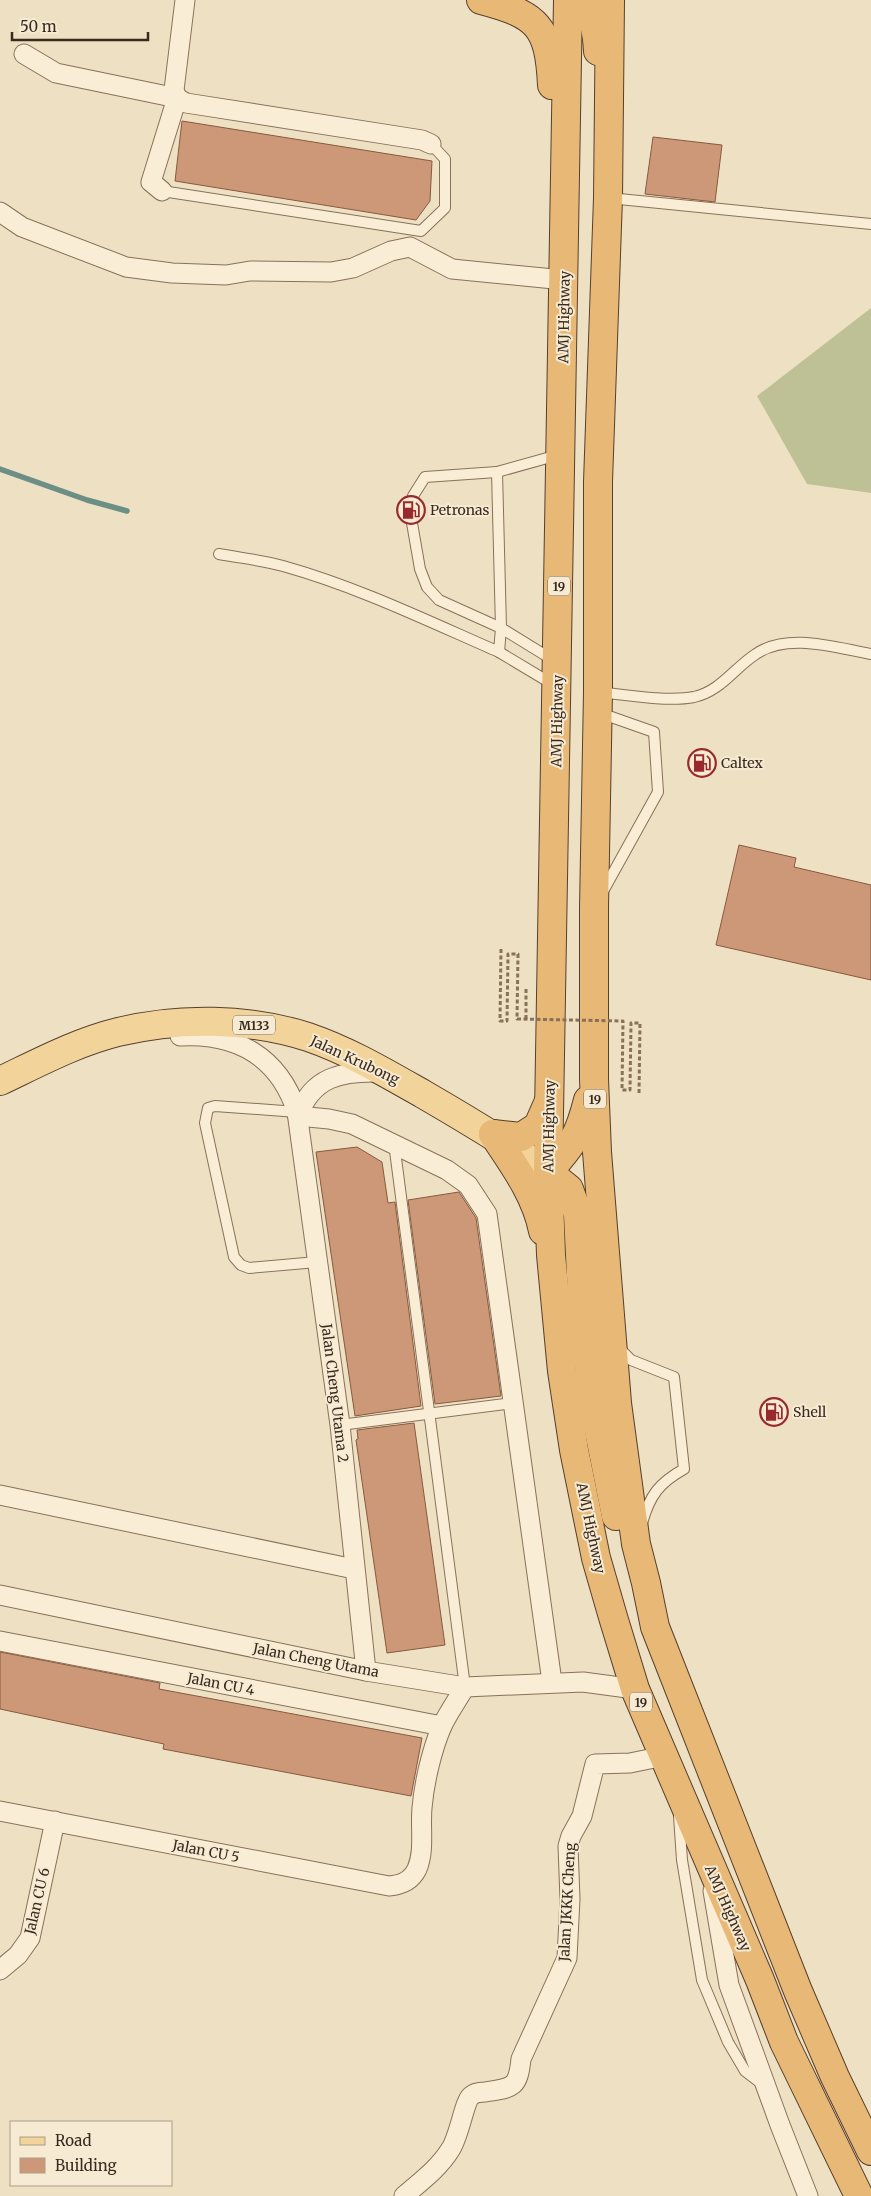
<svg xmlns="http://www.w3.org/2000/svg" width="871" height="2196" viewBox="0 0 871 2196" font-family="Merriweather,serif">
<rect width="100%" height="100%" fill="#eee0c3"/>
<polygon fill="#bec196" points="871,308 871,493 807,484 757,396"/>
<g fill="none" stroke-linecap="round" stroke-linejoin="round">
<polyline stroke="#6c8f85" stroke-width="5.5" points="0,469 87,500 127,511"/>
</g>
<g fill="#cd9878" stroke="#88593f">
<polygon points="182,121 432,161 430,201 416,220 175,181"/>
<polygon points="653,137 722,145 715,202 645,194"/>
<polygon points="739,845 796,858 794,867 871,885 871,980 716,945"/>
<polygon points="357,1147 382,1162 388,1203 395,1202 421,1406 355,1416 316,1152"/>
<polygon points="459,1192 476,1218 501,1396 435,1404 408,1200"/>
<polygon points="414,1423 445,1645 387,1653 356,1440 358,1439 357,1430"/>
<polygon points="0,1652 160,1683 159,1689 422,1738 411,1796 163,1749 164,1744 0,1709"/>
</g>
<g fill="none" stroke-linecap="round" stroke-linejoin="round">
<defs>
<g id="service">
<polyline points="162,191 421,231 445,208 445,159 431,144"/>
<polyline points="609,198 871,224"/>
<path d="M219 554C240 558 262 560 283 566 358 587 428 621 499 652L501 628 439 600 427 587 420 569 412 523 413 496 425 477 497 472"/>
<polyline points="499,652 554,685"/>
<polyline points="553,660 501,628 497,472 558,455"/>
<path d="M599 692C626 695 668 702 694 697 721 691 734 668 756 654 788 632 836 648 871 654"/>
<polyline points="600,713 654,732 658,792 602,893"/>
<polyline points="297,1112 215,1106 208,1108 205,1123 234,1257 241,1265 249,1268 317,1262"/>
<polyline points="394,1143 465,1687"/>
<path d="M618 1347 631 1360 674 1377 684 1469C659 1483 650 1495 642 1523"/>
<polyline points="340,1425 513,1403"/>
<polyline points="679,1816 682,1860 702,1980 728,2042 745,2071 762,2084"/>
</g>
<g id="minor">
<polyline points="24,54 56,73 177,98 186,103 422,140 431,144"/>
<polyline points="162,191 151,182 177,98 174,90 185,0"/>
<polyline points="0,212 22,227 126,267 172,273 226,275 250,271 331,272 353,268 391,251 410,247 452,269 564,280"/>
<path d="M180 1036C237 1033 279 1057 297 1112L340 1425 366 1671"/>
<polyline points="298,1116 329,1119 352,1124 447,1170 468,1185 487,1214 552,1682"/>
<path d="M298 1116C312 1077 341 1071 379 1072"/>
<polyline points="0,1495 354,1569"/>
<polyline points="0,1595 366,1671 465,1687 583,1682 635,1689"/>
<polyline points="0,1641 442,1726"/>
<path d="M0 1811 389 1886C402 1885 411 1881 417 1869 425 1850 420 1828 422 1808 424 1783 432 1749 442 1726 448 1713 458 1699 465 1687"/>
<polyline points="713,1891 729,1985 780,2125 808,2196"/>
<polyline points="0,1970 18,1955 30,1938 55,1821"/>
<path d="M404 2196C420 2182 439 2168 450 2150 459 2138 464 2102 471 2096 474 2093 481 2092 485 2092 513 2088 518 2088 521 2059L567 1958 570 1899 568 1846 571 1836 582 1816 595 1764 630 1763 664 1756"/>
</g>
<path id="primary" d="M0 1081C38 1063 77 1042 118 1032 179 1017 249 1018 308 1037 349 1051 386 1073 423 1094 466 1119 508 1144 548 1172"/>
<g id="trunk">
<path d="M481 0C538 15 549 26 552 85"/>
<polyline points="568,0 548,1172 551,1255 562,1371 574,1450 596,1558 613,1617 635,1689 760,1980 784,2042 859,2196"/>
<path d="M580 0C594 16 597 31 598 51"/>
<polyline points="610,0 608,198 598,482 598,692 594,908 594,1079 597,1152 617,1403 636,1544 646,1583 655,1627 798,1991 835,2077 871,2151"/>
<path d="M493 1134C513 1164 536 1195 543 1231"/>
<polyline points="493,1134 521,1137 538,1126 549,1101"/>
<polyline points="548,1172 569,1189 578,1214 583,1316 594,1406 616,1516"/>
<path d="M548 1172C573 1144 579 1136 588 1100"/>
</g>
</defs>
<use href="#service" stroke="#897159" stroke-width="12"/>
<use href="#minor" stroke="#897159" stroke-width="21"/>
<use href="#primary" stroke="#563f2e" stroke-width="30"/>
<use href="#trunk" stroke="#563f2e" stroke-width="30"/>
<polyline stroke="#897159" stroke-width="3" stroke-dasharray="4 2.5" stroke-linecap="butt" points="526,1019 526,989"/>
<use href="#service" stroke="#f9edd6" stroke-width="10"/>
<use href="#minor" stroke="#f9edd6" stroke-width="19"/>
<use href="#primary" stroke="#f2d49a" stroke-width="28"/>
<use href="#trunk" stroke="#e8b876" stroke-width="28"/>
<polyline stroke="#897159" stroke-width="3" stroke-dasharray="4 2.5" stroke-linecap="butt" points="501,949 500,1021 507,1021 508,954 518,954 517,1019 623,1021 622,1090 630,1090 631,1023 640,1023 639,1093"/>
</g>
<defs>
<symbol id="fuel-ring" viewBox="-11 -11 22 22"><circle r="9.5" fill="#f6ead2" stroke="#98292d" stroke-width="1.5"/><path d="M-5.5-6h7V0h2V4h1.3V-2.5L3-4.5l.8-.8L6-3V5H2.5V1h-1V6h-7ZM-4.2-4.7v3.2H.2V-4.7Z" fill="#98292d"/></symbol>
</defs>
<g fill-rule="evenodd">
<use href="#fuel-ring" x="395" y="494" width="32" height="32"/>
<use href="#fuel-ring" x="686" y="747" width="32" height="32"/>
<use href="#fuel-ring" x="758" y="1396" width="32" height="32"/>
</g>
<g text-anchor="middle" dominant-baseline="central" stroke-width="4" stroke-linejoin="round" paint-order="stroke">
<g fill="#f6ead2" stroke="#716454" stroke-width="1">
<rect x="548" y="576.5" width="22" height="19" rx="4"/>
<rect x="233" y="1015.5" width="42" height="19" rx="4"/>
<rect x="584" y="1089.5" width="22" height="19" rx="4"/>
<rect x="630" y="1692.5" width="22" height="19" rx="4"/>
</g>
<g font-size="12" font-weight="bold" fill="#382a1e">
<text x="559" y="586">19</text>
<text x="254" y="1025">M133</text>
<text x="595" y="1099">19</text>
<text x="641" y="1702">19</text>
</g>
<g font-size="14" fill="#382a1e" stroke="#f6ead2">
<text transform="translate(564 317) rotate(-89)">AMJ Highway</text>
<text transform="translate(557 721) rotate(-89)">AMJ Highway</text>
<text transform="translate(355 1060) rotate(25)">Jalan Krubong</text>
<text transform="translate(549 1126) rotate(-89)">AMJ Highway</text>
<text transform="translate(335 1393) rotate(83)">Jalan Cheng Utama 2</text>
<text transform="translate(591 1528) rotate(78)">AMJ Highway</text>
<text transform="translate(316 1660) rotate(11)">Jalan Cheng Utama</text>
<text transform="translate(221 1684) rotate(11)">Jalan CU 4</text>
<text transform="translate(206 1851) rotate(11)">Jalan CU 5</text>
<text transform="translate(37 1901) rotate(-77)">Jalan CU 6</text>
<text transform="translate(567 1902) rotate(-87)">Jalan JKKK Cheng</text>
<text transform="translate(728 1908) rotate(66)">AMJ Highway</text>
</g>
<g font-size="14" fill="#382a1e" stroke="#f6ead2" text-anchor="start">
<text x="430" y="510">Petronas</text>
<text x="721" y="763">Caltex</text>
<text x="793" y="1412">Shell</text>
</g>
</g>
<rect x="10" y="2121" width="162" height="65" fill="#f6ead2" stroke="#aa9d8a"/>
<rect x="20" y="2137" width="25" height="8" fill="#f2d49a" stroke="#aa9d8a"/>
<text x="55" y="2146" font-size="15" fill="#382a1e">Road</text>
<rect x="20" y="2158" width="25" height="15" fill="#cd9878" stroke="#aa9d8a"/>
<text x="55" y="2171" font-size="15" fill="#382a1e">Building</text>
<path d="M12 32v8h136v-8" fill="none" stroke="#382a1e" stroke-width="2.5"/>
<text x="20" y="32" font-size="15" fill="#382a1e" stroke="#f6ead2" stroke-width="4" paint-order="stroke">50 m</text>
</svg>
